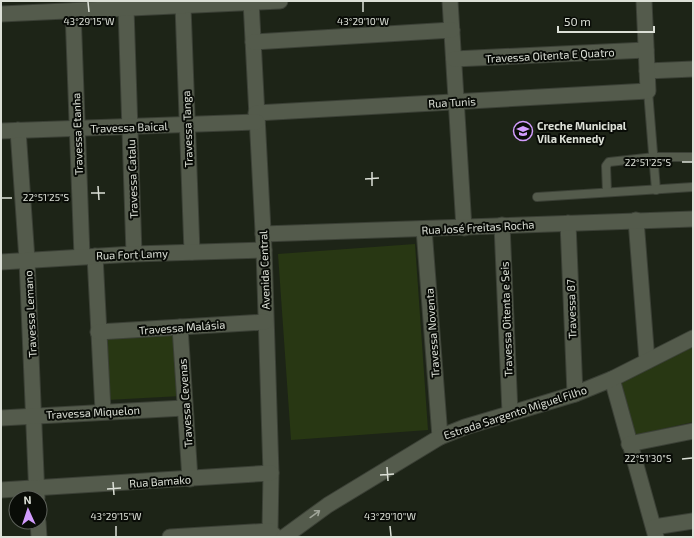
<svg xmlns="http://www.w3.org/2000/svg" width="694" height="538" viewBox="0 0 694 538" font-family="'Exo 2',sans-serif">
<rect width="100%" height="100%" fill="#1d2417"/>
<g fill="#283713">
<polygon points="415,244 428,430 291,440 278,254"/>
<polygon points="175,329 181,396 107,400 103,335"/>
<polygon points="693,344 693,422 631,436 618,380"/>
</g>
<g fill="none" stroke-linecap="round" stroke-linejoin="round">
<defs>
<g id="lane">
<polyline points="648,91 656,190"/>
<polyline points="607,192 606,166 609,162 655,157 693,157"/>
<polyline points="537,197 693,187"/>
</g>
<g id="street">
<polyline points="251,1 264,250 271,473 270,531 276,537"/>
<polyline points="450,1 464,228"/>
<polyline points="183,6 192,252"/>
<polyline points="126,8 134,254"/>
<polyline points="73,11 82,256"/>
<polyline points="1,14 280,1"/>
<polyline points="253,42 452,30"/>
<polyline points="454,59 646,50"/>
<polyline points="647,71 693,69"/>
<polyline points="256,113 648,91 644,1"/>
<polyline points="18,130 27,260 37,498"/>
<polyline points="1,131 257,122"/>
<polyline points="636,220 647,361"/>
<polyline points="568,223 575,394"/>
<polyline points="502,225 510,413"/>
<polyline points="424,229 440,437"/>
<polyline points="263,234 693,219"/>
<polyline points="95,256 103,411"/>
<polyline points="1,262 134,254 264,250"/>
<polyline points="180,327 190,479"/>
<polyline points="98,332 265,322"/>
<polyline points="612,379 656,537"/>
<polyline points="1,418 184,408"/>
<polyline points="629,444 693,431"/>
<polyline points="1,490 271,473"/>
<polyline points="38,522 39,537"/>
<polyline points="654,527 693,521"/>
<polyline points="170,537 270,531"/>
<polyline points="284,537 328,505 440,437 465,427 575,394 612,379 693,338"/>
</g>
</defs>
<use href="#lane" stroke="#3b4036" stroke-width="10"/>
<use href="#street" stroke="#3b4036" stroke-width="17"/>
<use href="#lane" stroke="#545b4c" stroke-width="8"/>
<use href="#street" stroke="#545b4c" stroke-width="15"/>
</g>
<defs><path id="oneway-shaft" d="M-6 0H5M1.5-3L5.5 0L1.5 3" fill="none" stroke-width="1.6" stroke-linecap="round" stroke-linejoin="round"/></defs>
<use stroke="#9fa498" href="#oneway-shaft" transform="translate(315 514) rotate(-36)"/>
<path fill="none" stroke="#dce0d7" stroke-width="1.5" d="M88 2 89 12M363 2V12M682 162H692M372 172V186M365 179 379 178M98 186 99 200M91 193H105M2 198H12M682 459 692 458M387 467 388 481M380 475 394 474M113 482 114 495M107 489 121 488M116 526V536M390 526 391 536"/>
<defs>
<symbol id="school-ring" viewBox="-11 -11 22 22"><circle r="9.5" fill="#090c07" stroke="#d29cfd" stroke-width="1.5"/><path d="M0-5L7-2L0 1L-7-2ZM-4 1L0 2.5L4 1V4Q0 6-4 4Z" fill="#d29cfd"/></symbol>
</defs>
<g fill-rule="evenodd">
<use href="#school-ring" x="512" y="120" width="22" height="22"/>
</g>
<g text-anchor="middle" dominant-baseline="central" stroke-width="4" stroke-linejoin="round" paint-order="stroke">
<g font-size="11" fill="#dce0d7" stroke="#090c07">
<text transform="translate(550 55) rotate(-3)">Travessa Oitenta E Quatro</text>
<text transform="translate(452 102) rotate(-3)">Rua Tunis</text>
<text transform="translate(129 127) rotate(-2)">Travessa Baical</text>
<text transform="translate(187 129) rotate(-92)">Travessa Tanga</text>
<text transform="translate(77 134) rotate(-92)">Travessa Etanha</text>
<text transform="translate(132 179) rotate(-92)">Travessa Catalu</text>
<text transform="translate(478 227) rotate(-3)">Rua José Freitas Rocha</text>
<text transform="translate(132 254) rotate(-2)">Rua Fort Lamy</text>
<text transform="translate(264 270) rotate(-92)">Avenida Central</text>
<text transform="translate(571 309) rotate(-92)">Travessa 87</text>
<text transform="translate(30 314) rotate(-93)">Travessa Lemano</text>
<text transform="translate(506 319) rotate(-92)">Travessa Oitenta e Seis</text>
<text transform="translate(182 327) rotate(-4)">Travessa Malásia</text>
<text transform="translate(432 333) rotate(-94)">Travessa Noventa</text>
<text transform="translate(185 403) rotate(-94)">Travessa Cevenas</text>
<text transform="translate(93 412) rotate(-3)">Travessa Miquelon</text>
<text transform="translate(515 412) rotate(-18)">Estrada Sargento Miguel Filho</text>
<text transform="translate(160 481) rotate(-4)">Rua Bamako</text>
</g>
<g font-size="11" font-weight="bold" fill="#dce0d7" stroke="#090c07" text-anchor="start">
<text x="537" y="125">Creche Municipal<tspan x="537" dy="13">Vila Kennedy</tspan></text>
</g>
</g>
<g font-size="10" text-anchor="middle" fill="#dce0d7" stroke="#090c07" stroke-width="4" stroke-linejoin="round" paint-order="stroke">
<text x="363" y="25">43°29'10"W</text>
<text x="89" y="25">43°29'15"W</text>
<text x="648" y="166">22°51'25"S</text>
<text x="46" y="201">22°51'25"S</text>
<text x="648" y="462">22°51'30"S</text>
<text x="116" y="520">43°29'15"W</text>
<text x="390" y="520">43°29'10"W</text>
</g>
<rect width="694" height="538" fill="none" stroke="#dce0d7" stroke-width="4"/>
<g transform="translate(28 510) rotate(357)"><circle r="19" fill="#090c07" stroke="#5d615a"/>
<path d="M0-3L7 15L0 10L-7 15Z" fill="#d29cfd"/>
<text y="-6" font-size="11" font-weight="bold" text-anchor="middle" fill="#dce0d7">N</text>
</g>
<path d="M558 26v6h96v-6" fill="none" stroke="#dce0d7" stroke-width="2"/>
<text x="564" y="26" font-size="12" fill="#dce0d7" stroke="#090c07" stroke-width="3" paint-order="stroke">50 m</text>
</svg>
